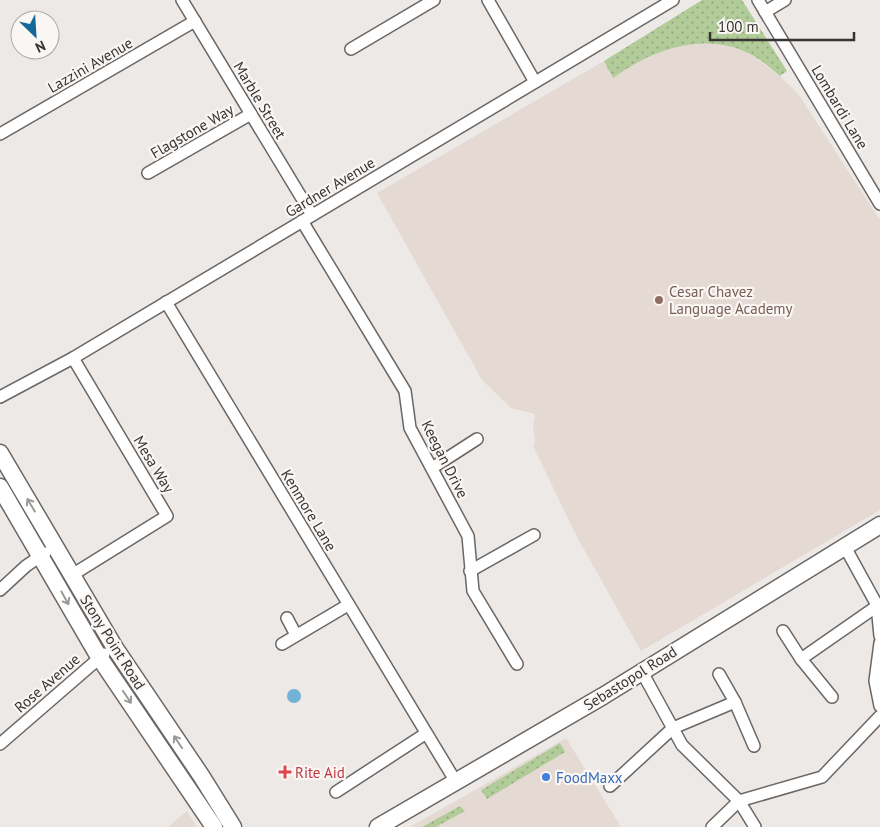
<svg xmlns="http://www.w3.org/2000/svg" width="880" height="827" viewBox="0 0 880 827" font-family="'PT Sans',sans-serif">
<defs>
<pattern id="green-dots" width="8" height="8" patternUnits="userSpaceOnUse" patternTransform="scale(1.25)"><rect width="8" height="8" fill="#b2cc99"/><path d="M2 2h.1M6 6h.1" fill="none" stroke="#92a67d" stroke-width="1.8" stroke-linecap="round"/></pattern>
</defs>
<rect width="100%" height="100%" fill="#ede9e7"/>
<g fill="#e5d9d4">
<polygon points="720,43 749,53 780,76 799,95 880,220 880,510 641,651 577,537 533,446 535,441 533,426 535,414 511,408 482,380 377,193 604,61 613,77 630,65 665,49 691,44"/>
<polygon points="566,738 621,827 410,827"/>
<polygon points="187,811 197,827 168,827"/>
</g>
<g fill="url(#green-dots)">
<path d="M702 0H742L787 71 780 76C770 68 759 58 748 53 703 31 651 50 613 78L604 61Z"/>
<polygon points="560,743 565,752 487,799 481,790"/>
<polygon points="460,806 465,811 436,827 422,827"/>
</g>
<circle fill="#74b1d7" cx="294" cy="696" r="7"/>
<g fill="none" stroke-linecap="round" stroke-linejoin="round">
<defs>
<g id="minor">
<polyline points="182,0 312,215"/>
<polyline points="488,0 535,82"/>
<polyline points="758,0 880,204"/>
<polyline points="765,12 785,0"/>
<polyline points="351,49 434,0"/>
<polyline points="0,134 195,21"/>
<polyline points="148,173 251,114"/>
<polyline points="302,221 405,391 410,428 468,536 473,591 517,664"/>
<polyline points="166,302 456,782"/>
<polyline points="0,397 73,358 673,0"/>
<polyline points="432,468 477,439"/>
<polyline points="845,547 877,605 880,636"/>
<polyline points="470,571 534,535"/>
<polyline points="72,575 167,516 73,358"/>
<polyline points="0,590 26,566 45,553"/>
<polyline points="287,618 296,635"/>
<polyline points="783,631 801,659 832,697"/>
<polyline points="880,643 875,681 880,706"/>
<polyline points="282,644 348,605"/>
<polyline points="801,659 880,604"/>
<polyline points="642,672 682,745 739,801 755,827"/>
<polyline points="719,674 735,702 754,746"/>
<polyline points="0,744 104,654"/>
<polyline points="610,786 673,728 735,702"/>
<polyline points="336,792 425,734"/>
<polyline points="712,827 739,801 822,777 880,716"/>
</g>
<g id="secondary">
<polyline points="0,453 115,648 202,777 233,827"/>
<polyline points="0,487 99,657 214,827"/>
<polyline points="378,827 603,696 880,525"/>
</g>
</defs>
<use href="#minor" stroke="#6a6765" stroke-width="14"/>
<use href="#secondary" stroke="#6a6765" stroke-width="19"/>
<use href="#minor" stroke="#fff" stroke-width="11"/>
<use href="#secondary" stroke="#fff" stroke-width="16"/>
</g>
<defs><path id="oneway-shaft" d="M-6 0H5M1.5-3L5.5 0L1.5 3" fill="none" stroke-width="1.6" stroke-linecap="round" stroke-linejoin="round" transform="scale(1.25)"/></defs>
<g stroke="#9a9a99">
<use href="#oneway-shaft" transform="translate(31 505) rotate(-121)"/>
<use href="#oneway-shaft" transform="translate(65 598) rotate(61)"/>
<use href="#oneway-shaft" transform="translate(127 697) rotate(56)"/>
<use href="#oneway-shaft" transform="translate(178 742) rotate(-124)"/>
</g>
<circle fill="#8d6e63" stroke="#faf6f4" stroke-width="2" cx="659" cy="300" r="5"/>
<path fill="#e0444e" stroke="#faf6f4" stroke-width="2" d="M282.5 764.5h5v5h5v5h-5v5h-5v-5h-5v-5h5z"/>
<circle fill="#3f7fe0" stroke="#faf6f4" stroke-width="2" cx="546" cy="777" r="5"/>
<g text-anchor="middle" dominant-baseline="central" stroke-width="4.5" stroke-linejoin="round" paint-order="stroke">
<g font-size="15" fill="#353433" stroke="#faf6f4">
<text transform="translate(90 65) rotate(-30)">Lazzini Avenue</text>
<text transform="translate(260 100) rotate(59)">Marble Street</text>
<text transform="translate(840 107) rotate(59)">Lombardi Lane</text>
<text transform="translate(192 131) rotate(-30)">Flagstone Way</text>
<text transform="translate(330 187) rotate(-31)">Gardner Avenue</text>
<text transform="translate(445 459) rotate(63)">Keegan Drive</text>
<text transform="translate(154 464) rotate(59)">Mesa Way</text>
<text transform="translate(309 510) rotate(59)">Kenmore Lane</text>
<text transform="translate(113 642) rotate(58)">Stony Point Road</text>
<text transform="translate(630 678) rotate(-32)">Sebastopol Road</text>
<text transform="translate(47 683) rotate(-41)">Rose Avenue</text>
</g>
<g font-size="15" fill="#785e54" stroke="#faf6f4" text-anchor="start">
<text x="669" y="291">Cesar Chavez<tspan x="669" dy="17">Language Academy</tspan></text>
</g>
<g font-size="15" fill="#be3a42" stroke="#faf6f4" text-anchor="start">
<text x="295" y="772">Rite Aid</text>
</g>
<g font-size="15" fill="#366cbe" stroke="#faf6f4" text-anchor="start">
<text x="556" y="777">FoodMaxx</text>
</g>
</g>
<g transform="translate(35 35) rotate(155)"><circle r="24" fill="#faf6f4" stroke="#aba8a7"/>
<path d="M0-4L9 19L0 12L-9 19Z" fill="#15699a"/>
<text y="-8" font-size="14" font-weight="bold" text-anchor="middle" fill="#353433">N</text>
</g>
<path d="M710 32v8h144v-8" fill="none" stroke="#353433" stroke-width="2.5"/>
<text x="718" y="32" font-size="15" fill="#353433" stroke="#faf6f4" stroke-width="4" paint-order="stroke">100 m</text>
</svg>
